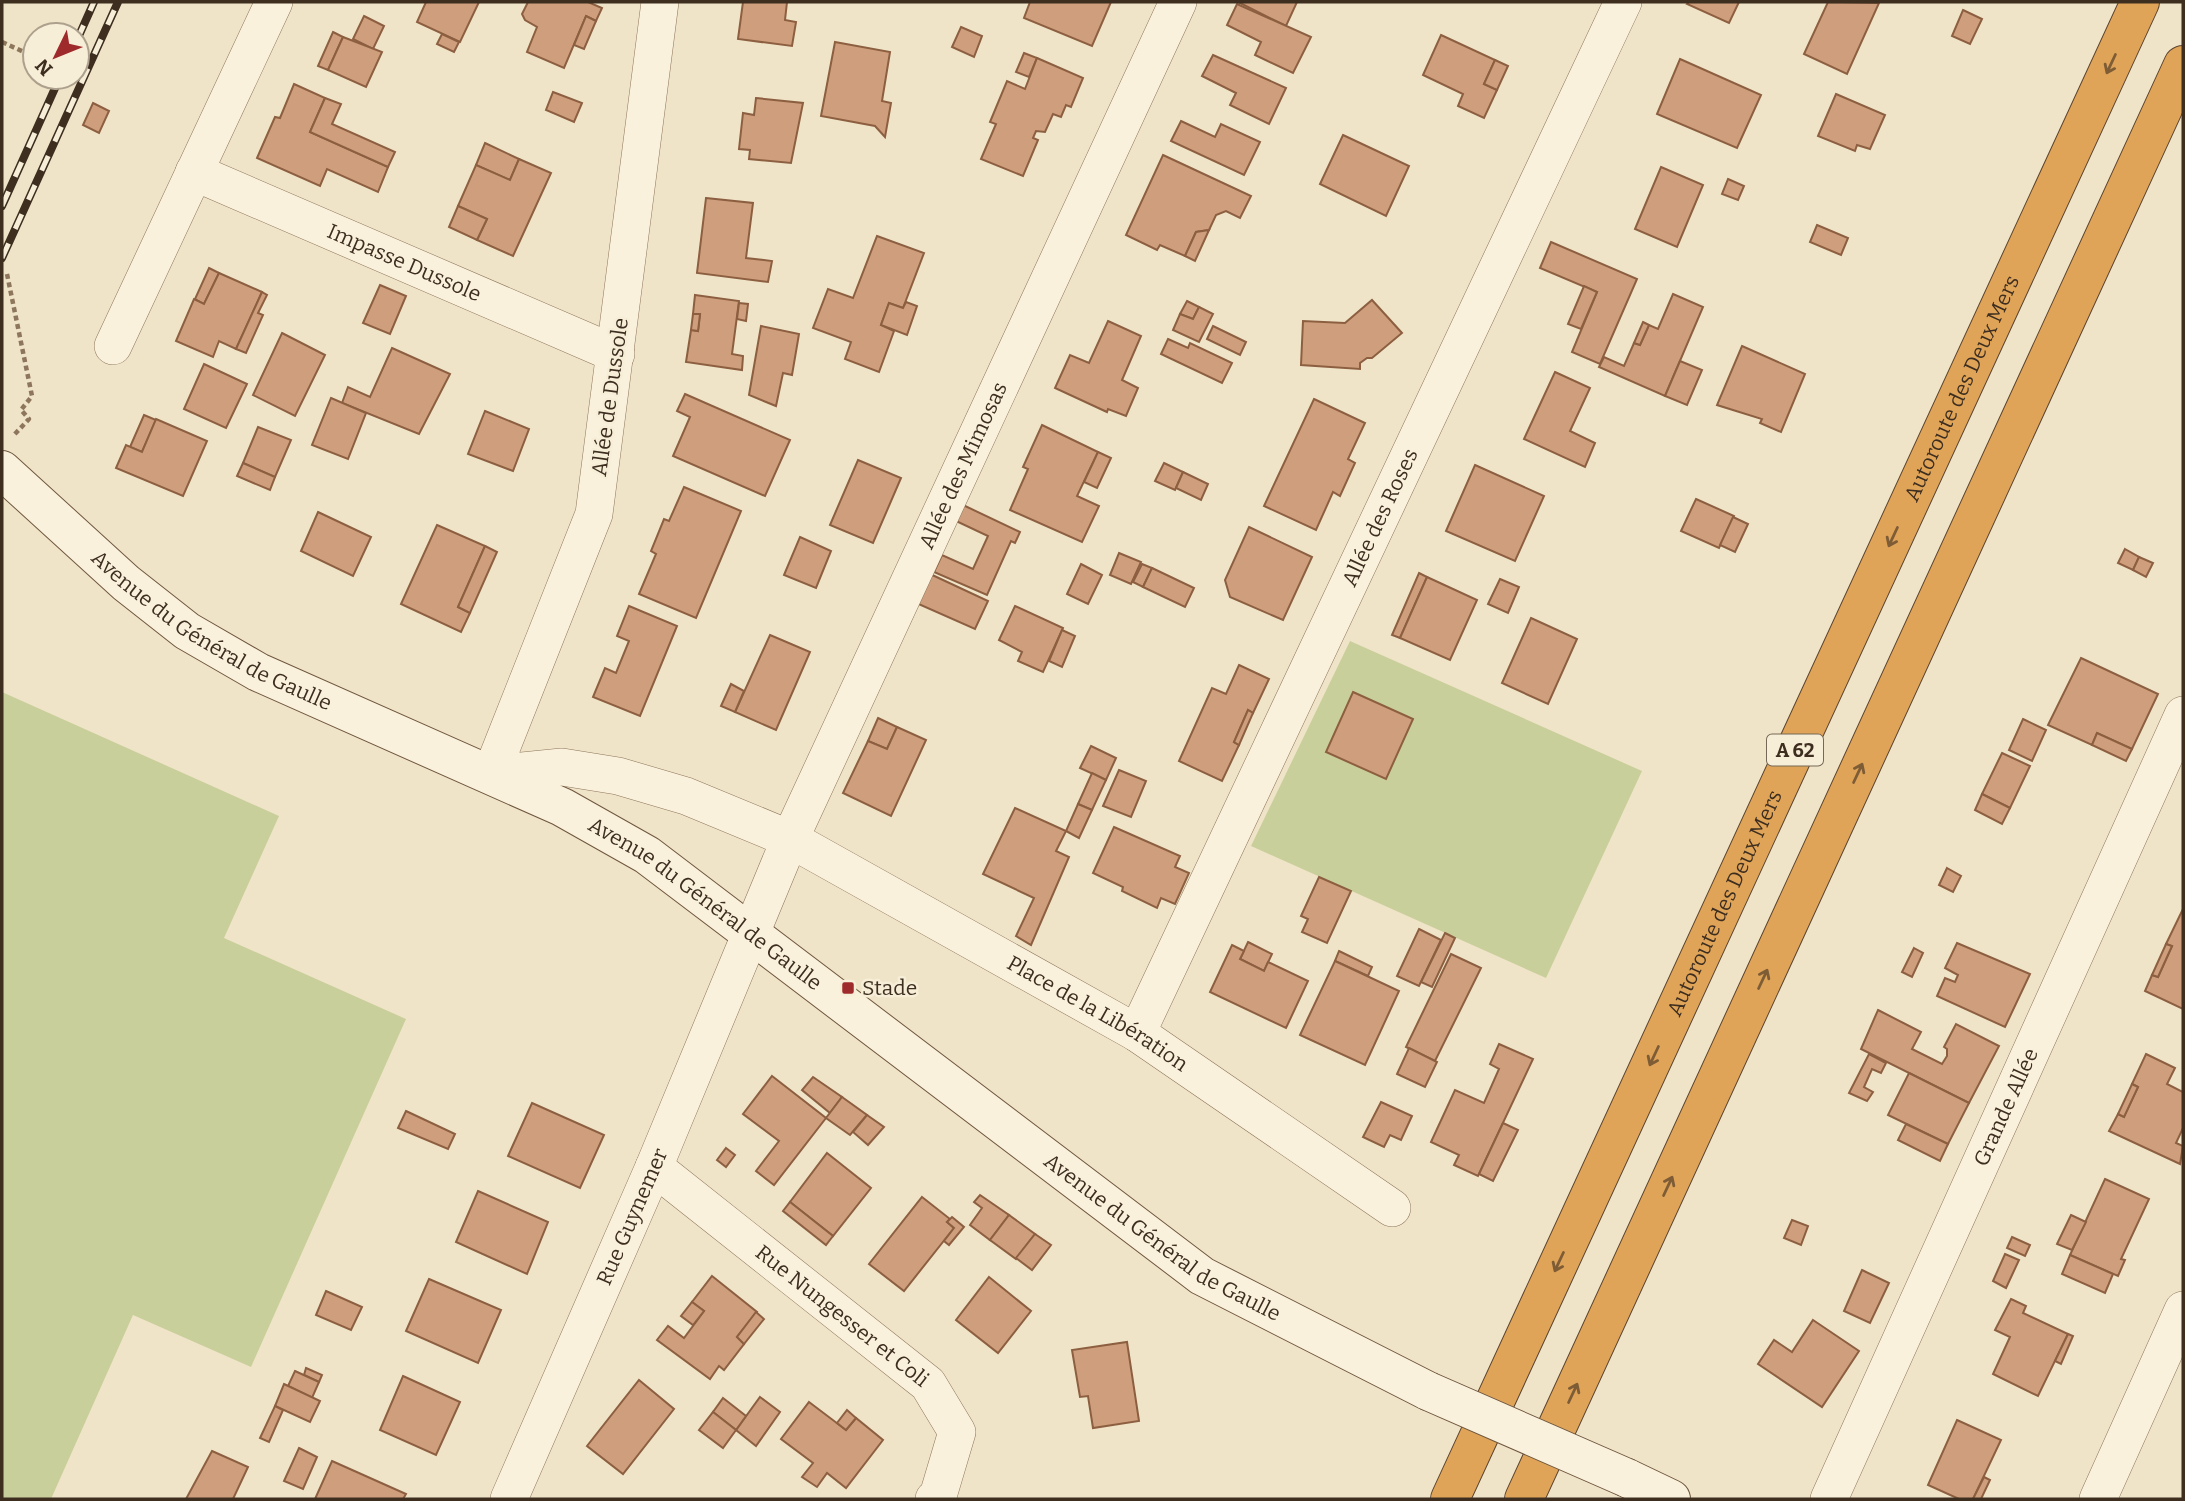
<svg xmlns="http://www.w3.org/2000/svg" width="2185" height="1501" viewBox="0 0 2185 1501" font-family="Bitter,serif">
<rect width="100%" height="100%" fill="#f0e4c8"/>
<g fill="#c9cf9b">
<polygon points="1350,641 1642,771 1546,978 1251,846"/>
<polygon points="2,692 279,816 224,938 406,1019 251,1367 133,1315 51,1499 2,1499"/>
</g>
<g fill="#cf9f7d" stroke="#8d5f41" stroke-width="2">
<polygon points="426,2 479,2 460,42 417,22"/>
<polygon points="528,2 588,2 602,8 596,21 586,16 564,68 527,52 537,27 525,20 522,14"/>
<polygon points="743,2 787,2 785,20 796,22 792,46 738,39"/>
<polygon points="1030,2 1111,2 1092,46 1024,18"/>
<polygon points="1238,2 1297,2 1286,26"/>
<polygon points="1689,2 1739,2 1729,23 1687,4"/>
<polygon points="1828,2 1879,3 1847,74 1804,54"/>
<polygon points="1237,4 1311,37 1293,73 1255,55 1261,42 1227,25"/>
<polygon points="1963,10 1982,19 1970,44 1952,36"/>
<polygon points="364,16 384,26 373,49 353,39"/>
<polygon points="586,16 596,21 584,49 574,45"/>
<polygon points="961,27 982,36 974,57 952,47"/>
<polygon points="333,32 343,37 328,70 318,66"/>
<polygon points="442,34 459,42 454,52 437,44"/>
<polygon points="1441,35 1495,60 1484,84 1497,90 1484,118 1458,106 1463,94 1423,75"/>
<polygon points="343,37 382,52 366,87 328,70"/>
<polygon points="835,42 890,52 882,101 891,103 885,137 875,126 821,116"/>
<polygon points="1024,53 1037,58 1029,77 1016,72"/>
<polygon points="1213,55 1286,88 1269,124 1230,105 1236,93 1202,76"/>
<polygon points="1037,58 1083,78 1071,107 1066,105 1061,117 1053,114 1045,132 1036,131 1033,138 1038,140 1023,176 981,159 996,124 990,122 1007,81 1025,89"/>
<polygon points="1680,59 1761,95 1737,148 1657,114"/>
<polygon points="1495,60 1508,66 1497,90 1484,84"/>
<polygon points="294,84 325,98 310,132 388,167 378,192 327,169 320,186 257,158 275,117 280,118"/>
<polygon points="553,92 582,103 574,122 546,110"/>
<polygon points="1836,94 1885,115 1870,149 1857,145 1855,151 1818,136"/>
<polygon points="325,98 341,104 332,124 395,152 388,167 310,132"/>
<polygon points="756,98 803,103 791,163 749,159 750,150 739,149 743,113 754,115"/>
<polygon points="93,103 109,111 99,133 83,125"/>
<polygon points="1181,121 1215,137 1221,124 1260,142 1244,175 1171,141"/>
<polygon points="1343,135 1409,166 1386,216 1320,184"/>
<polygon points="485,143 519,159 510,180 476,165"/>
<polygon points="1163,155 1251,196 1240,218 1226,211 1216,215 1209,230 1196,232 1185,256 1160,245 1157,250 1126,235"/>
<polygon points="519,159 551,173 513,256 477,240 487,219 458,206 476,165 510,180"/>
<polygon points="1661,167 1703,185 1677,247 1635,229"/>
<polygon points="1728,179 1744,186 1738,200 1722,194"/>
<polygon points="706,198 753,203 746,258 772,261 768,282 697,273"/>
<polygon points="458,206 487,219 477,240 449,227"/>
<polygon points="1817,225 1848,238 1841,255 1810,242"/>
<polygon points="1209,230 1195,261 1185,256 1196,232"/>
<polygon points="877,236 924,253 903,308 889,303 881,325 894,331 879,372 845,359 851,342 813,328 828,289 853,298"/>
<polygon points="1551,242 1637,279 1600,364 1572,352 1597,292 1540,268"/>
<polygon points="209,268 219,273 204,304 195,299"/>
<polygon points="219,273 262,292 236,349 219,341 213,357 176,341 194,299 204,304"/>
<polygon points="380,285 406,296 390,334 363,323"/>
<polygon points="1584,286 1597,292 1581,329 1568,324"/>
<polygon points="262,292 267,295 258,313 263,315 246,353 236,349"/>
<polygon points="1673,294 1703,307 1665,396 1599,367 1604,357 1624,366 1634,343 1640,345 1649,325 1658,329"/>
<polygon points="695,295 739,301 732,354 743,356 742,370 686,362 691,330 698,331 700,314 693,314"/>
<polygon points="1372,300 1402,333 1372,358 1367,358 1360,363 1360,369 1301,365 1303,321 1345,323"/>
<polygon points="1187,301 1199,307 1193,319 1180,314"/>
<polygon points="906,302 917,306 907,335 881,325 889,303 903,308"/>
<polygon points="739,303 748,304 746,321 737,319"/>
<polygon points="1199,307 1213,314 1199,342 1173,330 1180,314 1193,319"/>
<polygon points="693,314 700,314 698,331 691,330"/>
<polygon points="1108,321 1141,336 1122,380 1138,388 1126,416 1108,409 1107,412 1055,388 1070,355 1089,363"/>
<polygon points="1643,322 1649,325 1640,345 1634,343"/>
<polygon points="761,326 799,334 792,375 783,373 776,406 749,395"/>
<polygon points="1213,326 1246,342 1240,355 1207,339"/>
<polygon points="282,333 325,355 295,416 253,395"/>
<polygon points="1168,339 1188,348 1190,343 1232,363 1222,383 1161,354"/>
<polygon points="1742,346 1805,374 1781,432 1760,423 1762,419 1717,405"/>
<polygon points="392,348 450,374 419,434 342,403 348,387 370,397"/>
<polygon points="1680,361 1702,370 1687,405 1665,396"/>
<polygon points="204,364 247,384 226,428 184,409"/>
<polygon points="1555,372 1590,388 1570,431 1595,443 1585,467 1524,439"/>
<polygon points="685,394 790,440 765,496 673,456 690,417 677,411"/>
<polygon points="331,398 366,413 348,459 312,445"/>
<polygon points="1314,399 1365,423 1348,459 1355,463 1340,496 1333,492 1316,530 1264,506"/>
<polygon points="485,411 529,429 513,471 468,454"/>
<polygon points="144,415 156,420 142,452 130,447"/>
<polygon points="156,419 207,441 183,496 116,468 126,445 142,452"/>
<polygon points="1042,425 1098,452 1077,496 1099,506 1082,542 1010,510 1028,469 1023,467"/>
<polygon points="258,427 291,440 275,477 243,463"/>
<polygon points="1098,452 1111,458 1097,488 1084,482"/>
<polygon points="858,460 901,478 873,543 830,525"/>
<polygon points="243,463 275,477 270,490 237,476"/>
<polygon points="1164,463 1183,472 1175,490 1155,481"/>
<polygon points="1475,465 1544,496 1515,561 1446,531"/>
<polygon points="1183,472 1208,484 1201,500 1176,488"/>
<polygon points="684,487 741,511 696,618 639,594 656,554 651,551 664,519 669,521"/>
<polygon points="1696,499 1734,516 1719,548 1681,531"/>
<polygon points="963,505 1020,532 1015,543 1011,541 987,595 934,572 942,555 973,569 988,536 956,521"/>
<polygon points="318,512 371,537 353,576 301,551"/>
<polygon points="1733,517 1748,524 1735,552 1720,545"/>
<polygon points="437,525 485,546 458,607 470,613 461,632 401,604"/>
<polygon points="1249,527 1312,557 1283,620 1230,597 1225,580"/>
<polygon points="800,537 831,551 816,588 784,575"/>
<polygon points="485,546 497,552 470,613 458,607"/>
<polygon points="2125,549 2139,557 2133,570 2118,563"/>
<polygon points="1119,553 1141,562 1131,584 1110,575"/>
<polygon points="2139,557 2153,563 2146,577 2133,570"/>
<polygon points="1081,564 1102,575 1088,604 1067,594"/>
<polygon points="1142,564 1152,568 1143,587 1133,582"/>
<polygon points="1152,568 1194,588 1185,607 1143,587"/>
<polygon points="928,573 988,601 975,629 914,602"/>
<polygon points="1419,573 1427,577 1400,638 1392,635"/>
<polygon points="1427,577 1477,600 1450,660 1400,638"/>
<polygon points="1500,579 1519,587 1508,613 1488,604"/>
<polygon points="629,606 677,626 640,716 593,697 605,668 616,673 629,641 617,636"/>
<polygon points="1015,606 1063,628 1043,672 1018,661 1022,652 999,640"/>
<polygon points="1531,618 1577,639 1548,704 1502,683"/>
<polygon points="1062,630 1075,636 1062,667 1049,661"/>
<polygon points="770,635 810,652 776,730 735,712"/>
<polygon points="2081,658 2158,694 2132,749 2097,733 2092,745 2048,725"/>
<polygon points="1239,665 1269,679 1253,713 1248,710 1234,742 1239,745 1222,781 1179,761 1212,688 1226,694"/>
<polygon points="731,684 744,691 735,712 721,706"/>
<polygon points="1353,692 1413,719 1386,779 1326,752"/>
<polygon points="1248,710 1253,713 1239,745 1234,742"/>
<polygon points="878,718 897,727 887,749 868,741"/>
<polygon points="2023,719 2046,730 2032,761 2009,750"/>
<polygon points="897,727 926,740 891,816 843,793 868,741 887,749"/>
<polygon points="2097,733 2132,749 2126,761 2092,745"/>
<polygon points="1091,746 1116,758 1106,780 1080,768"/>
<polygon points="2002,753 2030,766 2010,808 1982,794"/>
<polygon points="1119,770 1146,781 1131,817 1103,806"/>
<polygon points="1092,773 1106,780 1092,810 1078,804"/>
<polygon points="1982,794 2010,808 2002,824 1975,810"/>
<polygon points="1078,804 1092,810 1079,838 1066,831"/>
<polygon points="1015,808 1066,831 1056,851 1069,857 1031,945 1016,936 1034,898 983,874"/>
<polygon points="1114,827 1180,856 1175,867 1189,873 1175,904 1161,898 1157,908 1122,891 1123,887 1093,873"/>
<polygon points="1947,868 1961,876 1953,892 1939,885"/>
<polygon points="1319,877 1351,891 1327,943 1302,932 1308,919 1301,916"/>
<polygon points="2183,909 2183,1009 2145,991 2152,975 2158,977 2172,946 2166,944"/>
<polygon points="1419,929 1441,940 1419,986 1397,976"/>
<polygon points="1445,933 1455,938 1432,987 1421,982"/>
<polygon points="1248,942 1272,954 1264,971 1240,959"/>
<polygon points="1957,943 2030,974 2005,1027 1937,996 1945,978 1955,982 1958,975 1945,968"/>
<polygon points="2166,944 2172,946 2158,977 2152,975"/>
<polygon points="1232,945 1244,951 1240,959 1264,971 1268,962 1308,981 1286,1028 1210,992"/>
<polygon points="1914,948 1923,953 1912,977 1902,972"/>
<polygon points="1339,951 1372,967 1368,976 1335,961"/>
<polygon points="1451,954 1481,968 1435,1061 1406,1047"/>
<polygon points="1335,961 1399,991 1365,1065 1300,1035"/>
<polygon points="1878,1010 1921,1032 1912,1049 1942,1064 1947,1056 1947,1049 1944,1047 1956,1024 1999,1046 1969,1103 1861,1049"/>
<polygon points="1499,1044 1533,1059 1478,1176 1454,1165 1459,1155 1431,1142 1455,1090 1484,1103 1499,1069 1490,1064"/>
<polygon points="1409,1048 1437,1062 1425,1087 1397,1074"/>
<polygon points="1869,1054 1886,1063 1881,1073 1872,1069 1864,1087 1873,1092 1867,1101 1849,1093"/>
<polygon points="2146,1054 2175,1068 2167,1084 2183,1092 2183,1128 2176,1143 2183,1146 2180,1164 2109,1131 2118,1114 2124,1117 2138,1087 2132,1084"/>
<polygon points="1909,1073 1969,1103 1948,1144 1888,1115"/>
<polygon points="772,1076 826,1118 774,1185 756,1171 779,1141 743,1114"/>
<polygon points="813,1077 842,1097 830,1113 802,1090"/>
<polygon points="2132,1084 2138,1087 2124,1117 2118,1114"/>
<polygon points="842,1097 867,1115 850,1135 826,1118"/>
<polygon points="1381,1102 1412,1116 1401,1140 1390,1135 1384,1147 1363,1137"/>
<polygon points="532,1103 604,1135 580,1188 508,1156"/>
<polygon points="406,1111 455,1134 448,1149 398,1128"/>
<polygon points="867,1115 884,1127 868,1145 853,1132"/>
<polygon points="1503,1123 1518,1130 1493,1181 1479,1174"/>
<polygon points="1906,1124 1948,1144 1940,1161 1898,1140"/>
<polygon points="726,1148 735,1155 726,1167 717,1160"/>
<polygon points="827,1153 871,1188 833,1236 790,1202"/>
<polygon points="2105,1179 2149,1199 2121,1259 2125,1260 2118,1276 2070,1255"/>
<polygon points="478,1191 548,1222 527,1274 456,1242"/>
<polygon points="980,1195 1009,1215 990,1240 970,1225 982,1208 974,1202"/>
<polygon points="922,1197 950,1219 947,1222 954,1228 904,1291 869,1264"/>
<polygon points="790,1202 833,1236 826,1245 783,1211"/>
<polygon points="1009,1215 1035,1234 1016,1259 990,1240"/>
<polygon points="2071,1215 2086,1222 2072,1250 2057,1244"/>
<polygon points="952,1217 964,1227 949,1245 944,1241 954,1228 947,1222"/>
<polygon points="1792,1220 1808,1226 1801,1245 1784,1238"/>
<polygon points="1035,1234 1051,1245 1032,1270 1016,1258"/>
<polygon points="2012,1237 2030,1245 2025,1256 2007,1248"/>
<polygon points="2005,1254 2019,1260 2006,1288 1993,1281"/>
<polygon points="2070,1255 2113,1274 2105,1293 2062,1274"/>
<polygon points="1862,1270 1889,1283 1870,1323 1844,1311"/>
<polygon points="712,1276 757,1312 737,1337 744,1344 724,1370 719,1366 710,1379 657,1340 668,1326 684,1338 704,1311 692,1302"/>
<polygon points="989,1277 1031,1311 998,1353 956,1320"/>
<polygon points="429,1279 501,1310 478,1363 406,1331"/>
<polygon points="326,1291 362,1307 351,1330 316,1315"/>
<polygon points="2011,1299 2026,1306 2023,1313 2068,1334 2038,1396 1993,1374 2010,1337 1995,1330"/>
<polygon points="692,1302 704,1311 693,1325 681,1316"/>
<polygon points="756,1312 764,1319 744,1344 737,1337"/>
<polygon points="1813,1320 1859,1351 1822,1407 1758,1364 1774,1340 1792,1352"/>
<polygon points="2068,1334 2073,1336 2061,1364 2055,1361"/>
<polygon points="1127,1342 1139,1421 1093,1428 1088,1396 1080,1397 1072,1350"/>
<polygon points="306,1368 322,1375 319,1382 304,1375"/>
<polygon points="295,1371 319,1382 312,1398 288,1386"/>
<polygon points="403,1376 460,1402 436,1455 380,1430"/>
<polygon points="639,1380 674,1409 623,1474 587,1446"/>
<polygon points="284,1384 320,1401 310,1422 275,1406"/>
<polygon points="760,1397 780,1412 756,1446 736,1430"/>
<polygon points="723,1398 746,1416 736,1430 713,1412"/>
<polygon points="809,1402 846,1430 856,1418 883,1440 846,1488 827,1473 817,1487 802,1477 813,1463 781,1439"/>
<polygon points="275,1406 283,1410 269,1442 260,1438"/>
<polygon points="847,1410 856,1418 846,1430 837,1423"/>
<polygon points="713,1412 736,1430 723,1448 699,1430"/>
<polygon points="1957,1420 2001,1440 1973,1499 1959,1499 1928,1485"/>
<polygon points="299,1448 317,1457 303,1489 284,1481"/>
<polygon points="212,1451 248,1467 233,1499 186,1499"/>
<polygon points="332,1461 406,1494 403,1499 315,1499"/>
<polygon points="1984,1477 1990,1480 1981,1499 1973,1499"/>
</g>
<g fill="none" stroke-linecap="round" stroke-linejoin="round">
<defs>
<g id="street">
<path id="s1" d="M660 2 594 514 491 774 562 767 618 776 686 796 790 839 1137 1033 1392 1208"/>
<path id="s2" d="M194 172 616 354"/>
<polyline points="113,346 274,2"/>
<path id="s3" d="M1137 1033 1623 2"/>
<path id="s4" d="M654 1167 928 1384 957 1432 938 1496 934 1499"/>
<path id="s5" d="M509 1499 654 1167 790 839 1178 2"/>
<path id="s6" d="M1829 1499 2183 715"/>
<polyline points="2098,1499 2183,1310"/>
</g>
<g id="secondary">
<path id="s7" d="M2 470 126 583 187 631 258 672 562 807 647 855 1202 1276 1428 1391"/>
<polyline points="1627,1478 1671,1499"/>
</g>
<g id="highway">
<path id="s8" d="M1450 1499 2140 2"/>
<polyline points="1524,1499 2183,65"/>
</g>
</defs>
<use href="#street" stroke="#8d765c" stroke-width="38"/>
<use href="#secondary" stroke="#6f573f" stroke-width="40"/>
<use href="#highway" stroke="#5b4430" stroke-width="40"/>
<g stroke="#8d765c" stroke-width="4.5" stroke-dasharray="5 3.5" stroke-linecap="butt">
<polyline points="2,42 35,57"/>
<polyline points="7,274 32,396 21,410 29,419 14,435"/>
</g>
<use href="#street" stroke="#faf1dc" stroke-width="37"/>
<use href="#secondary" stroke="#faf1dc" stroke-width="38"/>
<use href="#highway" stroke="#e0a458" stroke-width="38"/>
<defs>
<g id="rail">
<polyline points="77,40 94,2"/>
<polyline points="2,206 60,77"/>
<polyline points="2,258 118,2"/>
</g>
</defs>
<use href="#rail" stroke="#3d2e20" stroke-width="8"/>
<use href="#rail" stroke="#f7eed8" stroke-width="5" stroke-dasharray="16" stroke-linecap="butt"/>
<defs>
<polyline id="secondary-bridge" points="1428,1391 1627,1478"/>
</defs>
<use href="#secondary-bridge" stroke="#6f573f" stroke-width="40" stroke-linecap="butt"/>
<use href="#secondary-bridge" stroke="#faf1dc" stroke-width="38"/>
</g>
<defs><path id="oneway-shaft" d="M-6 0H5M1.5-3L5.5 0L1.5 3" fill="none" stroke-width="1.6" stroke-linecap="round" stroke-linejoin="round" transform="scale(1.75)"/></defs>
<g stroke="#7e5d36">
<use href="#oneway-shaft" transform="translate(2111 64) rotate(115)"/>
<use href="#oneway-shaft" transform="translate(1893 537) rotate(115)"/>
<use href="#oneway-shaft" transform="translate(1858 773) rotate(-65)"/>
<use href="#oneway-shaft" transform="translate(1763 979) rotate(-65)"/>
<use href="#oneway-shaft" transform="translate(1654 1056) rotate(115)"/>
<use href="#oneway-shaft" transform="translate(1668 1186) rotate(-65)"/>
<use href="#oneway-shaft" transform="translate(1559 1262) rotate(115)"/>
<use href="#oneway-shaft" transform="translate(1573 1393) rotate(-65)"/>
</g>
<rect fill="#9e2a2b" stroke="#f7eed8" stroke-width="2.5" x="841" y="981" width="14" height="14" rx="3.5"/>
<g text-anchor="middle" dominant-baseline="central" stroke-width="5" stroke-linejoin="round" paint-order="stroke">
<rect fill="#f7eed8" stroke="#756857" stroke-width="2" x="1767" y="734.5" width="56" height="31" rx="5"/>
<g font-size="19" font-weight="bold" fill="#3d2e20">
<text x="1795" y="750">A 62</text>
</g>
<g font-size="21" fill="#3d2e20" stroke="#f7eed8">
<text stroke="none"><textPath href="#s2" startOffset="229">Impasse Dussole</textPath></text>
<text stroke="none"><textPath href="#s8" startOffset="1223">Autoroute des Deux Mers</textPath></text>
<text transform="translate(610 397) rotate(-82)">Allée de Dussole</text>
<text stroke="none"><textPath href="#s5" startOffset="1129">Allée des Mimosas</textPath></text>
<text stroke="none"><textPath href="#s3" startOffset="570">Allée des Roses</textPath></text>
<text stroke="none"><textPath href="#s7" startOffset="266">Avenue du Général de Gaulle</textPath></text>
<text stroke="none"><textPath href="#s8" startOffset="656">Autoroute des Deux Mers</textPath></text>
<text stroke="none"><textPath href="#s7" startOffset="833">Avenue du Général de Gaulle</textPath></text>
<text stroke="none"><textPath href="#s1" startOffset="1461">Place de la Libération</textPath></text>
<text stroke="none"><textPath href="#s6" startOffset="430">Grande Allée</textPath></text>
<text stroke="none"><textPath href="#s5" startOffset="308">Rue Guynemer</textPath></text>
<text stroke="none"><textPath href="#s7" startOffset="1400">Avenue du Général de Gaulle</textPath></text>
<text stroke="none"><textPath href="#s4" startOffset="240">Rue Nungesser et Coli</textPath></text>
</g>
<g font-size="21" fill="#3d2e20" stroke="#f7eed8" text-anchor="start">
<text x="862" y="988">Stade</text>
</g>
</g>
<rect width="2185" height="1501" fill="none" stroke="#3d2e20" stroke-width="7"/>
<g transform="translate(56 56) rotate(227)"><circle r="33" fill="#f7eed8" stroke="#ada18e" stroke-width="2"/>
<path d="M0-5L12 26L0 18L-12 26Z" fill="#9e2a2b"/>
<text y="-10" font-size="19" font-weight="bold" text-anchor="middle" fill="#3d2e20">N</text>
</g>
</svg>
